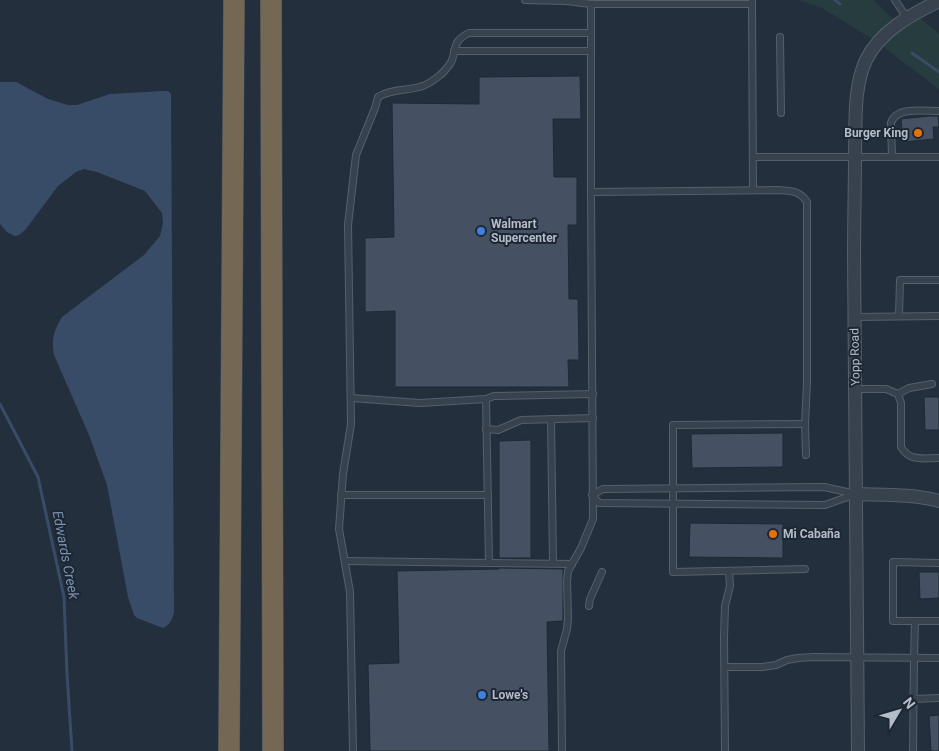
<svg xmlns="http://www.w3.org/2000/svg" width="939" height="751" viewBox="0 0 939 751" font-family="Roboto,sans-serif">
<rect width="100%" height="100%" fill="#242f3e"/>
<polygon fill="#263c3f" points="799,0 874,0 899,25 915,13 939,34 939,89 877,42 822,8"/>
<path fill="#394c67" d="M0 82H16L48 99 68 105H77L110 94 163 91H168L171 94 174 612C172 620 170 625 163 628L137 618 134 615 128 597 107 485 89 435 54 355C51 340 54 330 62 317L144 255 160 236 163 223 162 213 145 191 97 172 84 169 76 172 58 186 26 229 19 235 15 236 7 232 0 224Z"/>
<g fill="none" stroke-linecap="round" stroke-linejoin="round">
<g stroke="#394c67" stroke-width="3">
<polyline points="835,0 840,4"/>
<polyline points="912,53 939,72"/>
<polyline points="0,404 38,477 64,597 67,674 72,751"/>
</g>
</g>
<g fill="#455162" stroke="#1f2835">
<polygon points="580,76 581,119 553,119 554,177 577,177 577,225 568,225 569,299 578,299 579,360 568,360 569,387 395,387 395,311 365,312 365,238 394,237 392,103 479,104 479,77"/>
<polygon points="929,116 938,116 939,127 933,127 934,139 903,142 901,119"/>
<polygon points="924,397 939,397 939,430 925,430"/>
<polygon points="783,433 783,467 692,468 691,434"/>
<polygon points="531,440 531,558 499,558 499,441"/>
<polygon points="690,523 783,524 783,558 689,557"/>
<polygon points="499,568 563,569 563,621 547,622 549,751 370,751 368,664 399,663 397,571 499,569"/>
<polygon points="919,572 939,572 939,598 920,599"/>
<polygon points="939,715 939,751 931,751 929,716"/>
</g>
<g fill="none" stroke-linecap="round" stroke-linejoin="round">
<defs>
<g id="service">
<polyline points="525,0 566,1 591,4 752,4"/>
<polyline points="895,0 907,18"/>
<polyline points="752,1 753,190"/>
<polyline points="780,37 781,113"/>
<polyline points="454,51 591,51"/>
<polyline points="753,157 939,157"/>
<path d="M892 157 891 123C896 106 925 111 939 111"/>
<path d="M591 192 777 190C789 191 800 190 807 202V382L805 424 806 455"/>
<polyline points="899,316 900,280 939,280"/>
<polyline points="855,317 939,316"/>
<path d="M856 389H886L898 394 901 403V447C910 462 923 458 939 458"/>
<polyline points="898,394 909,388 932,384"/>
<polyline points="351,398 420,403 486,399 494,396 593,394"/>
<polyline points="486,399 489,563"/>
<polyline points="551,419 553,563"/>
<polyline points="486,429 498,430 521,420 593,418"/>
<polygon points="824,487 856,494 825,505 599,503 592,495 603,489"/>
<polyline points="341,495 488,495"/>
<polyline points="345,561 572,564"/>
<polyline points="939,563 893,562 893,621 939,621"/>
<polyline points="805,569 673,572 673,425 805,424"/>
<polyline points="589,606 590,599 602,572"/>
<polyline points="725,667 762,667 776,665 787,660 798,658 813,657 939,658"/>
<polyline points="913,699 939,698"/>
<path d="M353 751 350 592 339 529 343 474 351 424 348 225 356 155 375 108 378 97C391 89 405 91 419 87 425 86 434 80 439 76 443 73 447 68 450 64 458 51 450 42 469 33H591"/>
<polyline points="562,751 561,651 567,629 568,619 567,581 568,571 581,548 593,519 591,192 591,4"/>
<polyline points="725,751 724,637 725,606 730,586 729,571"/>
<polyline points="913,751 914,658 915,621"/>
</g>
<g id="minor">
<path d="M856 494C883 495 913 494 939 501"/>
<path d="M858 751C857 586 855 421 854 256 854 222 855 188 855 153 856 123 853 88 866 60 880 31 912 14 939 1"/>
</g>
<g id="motorway">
<polyline points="271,0 273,751"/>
<polyline points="229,751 234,0"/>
</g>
</defs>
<use href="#service" stroke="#565f6c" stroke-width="8"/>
<use href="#minor" stroke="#565f6c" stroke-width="14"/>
<use href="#motorway" stroke="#434c59" stroke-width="22"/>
<use href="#service" stroke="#38414e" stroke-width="6"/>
<use href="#minor" stroke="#38414e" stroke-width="12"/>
<use href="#motorway" stroke="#746855" stroke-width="21"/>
</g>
<g fill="#e8710a" stroke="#1d2633" stroke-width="2">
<circle cx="918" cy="133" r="5"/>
<circle cx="773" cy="534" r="5"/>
</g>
<g fill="#3f7fe0" stroke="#1d2633" stroke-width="2">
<circle cx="481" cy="231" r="5"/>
<circle cx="482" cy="695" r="5"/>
</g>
<g text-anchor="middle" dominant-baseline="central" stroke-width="4" stroke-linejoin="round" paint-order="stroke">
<g font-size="12" font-weight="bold" fill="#b4bcc9" stroke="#1d2633" text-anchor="start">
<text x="908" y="133" text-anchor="end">Burger King</text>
<text x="491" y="224">Walmart<tspan x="491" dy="14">Supercenter</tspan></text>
<text x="783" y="534">Mi Cabaña</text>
<text x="492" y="695">Lowe's</text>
</g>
<g font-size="12" fill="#b4bcc9" stroke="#1d2633">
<text transform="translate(855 357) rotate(-91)">Yopp Road</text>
</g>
<g font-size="14" font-style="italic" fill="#7c92b1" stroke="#1d2633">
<text transform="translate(66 555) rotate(79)">Edwards Creek</text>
</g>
</g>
<g transform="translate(899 711) rotate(52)" stroke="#1d2633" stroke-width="4" paint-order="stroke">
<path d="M0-4L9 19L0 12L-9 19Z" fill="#b4bcc9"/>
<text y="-8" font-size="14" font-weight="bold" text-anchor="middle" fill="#b4bcc9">N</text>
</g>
</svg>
